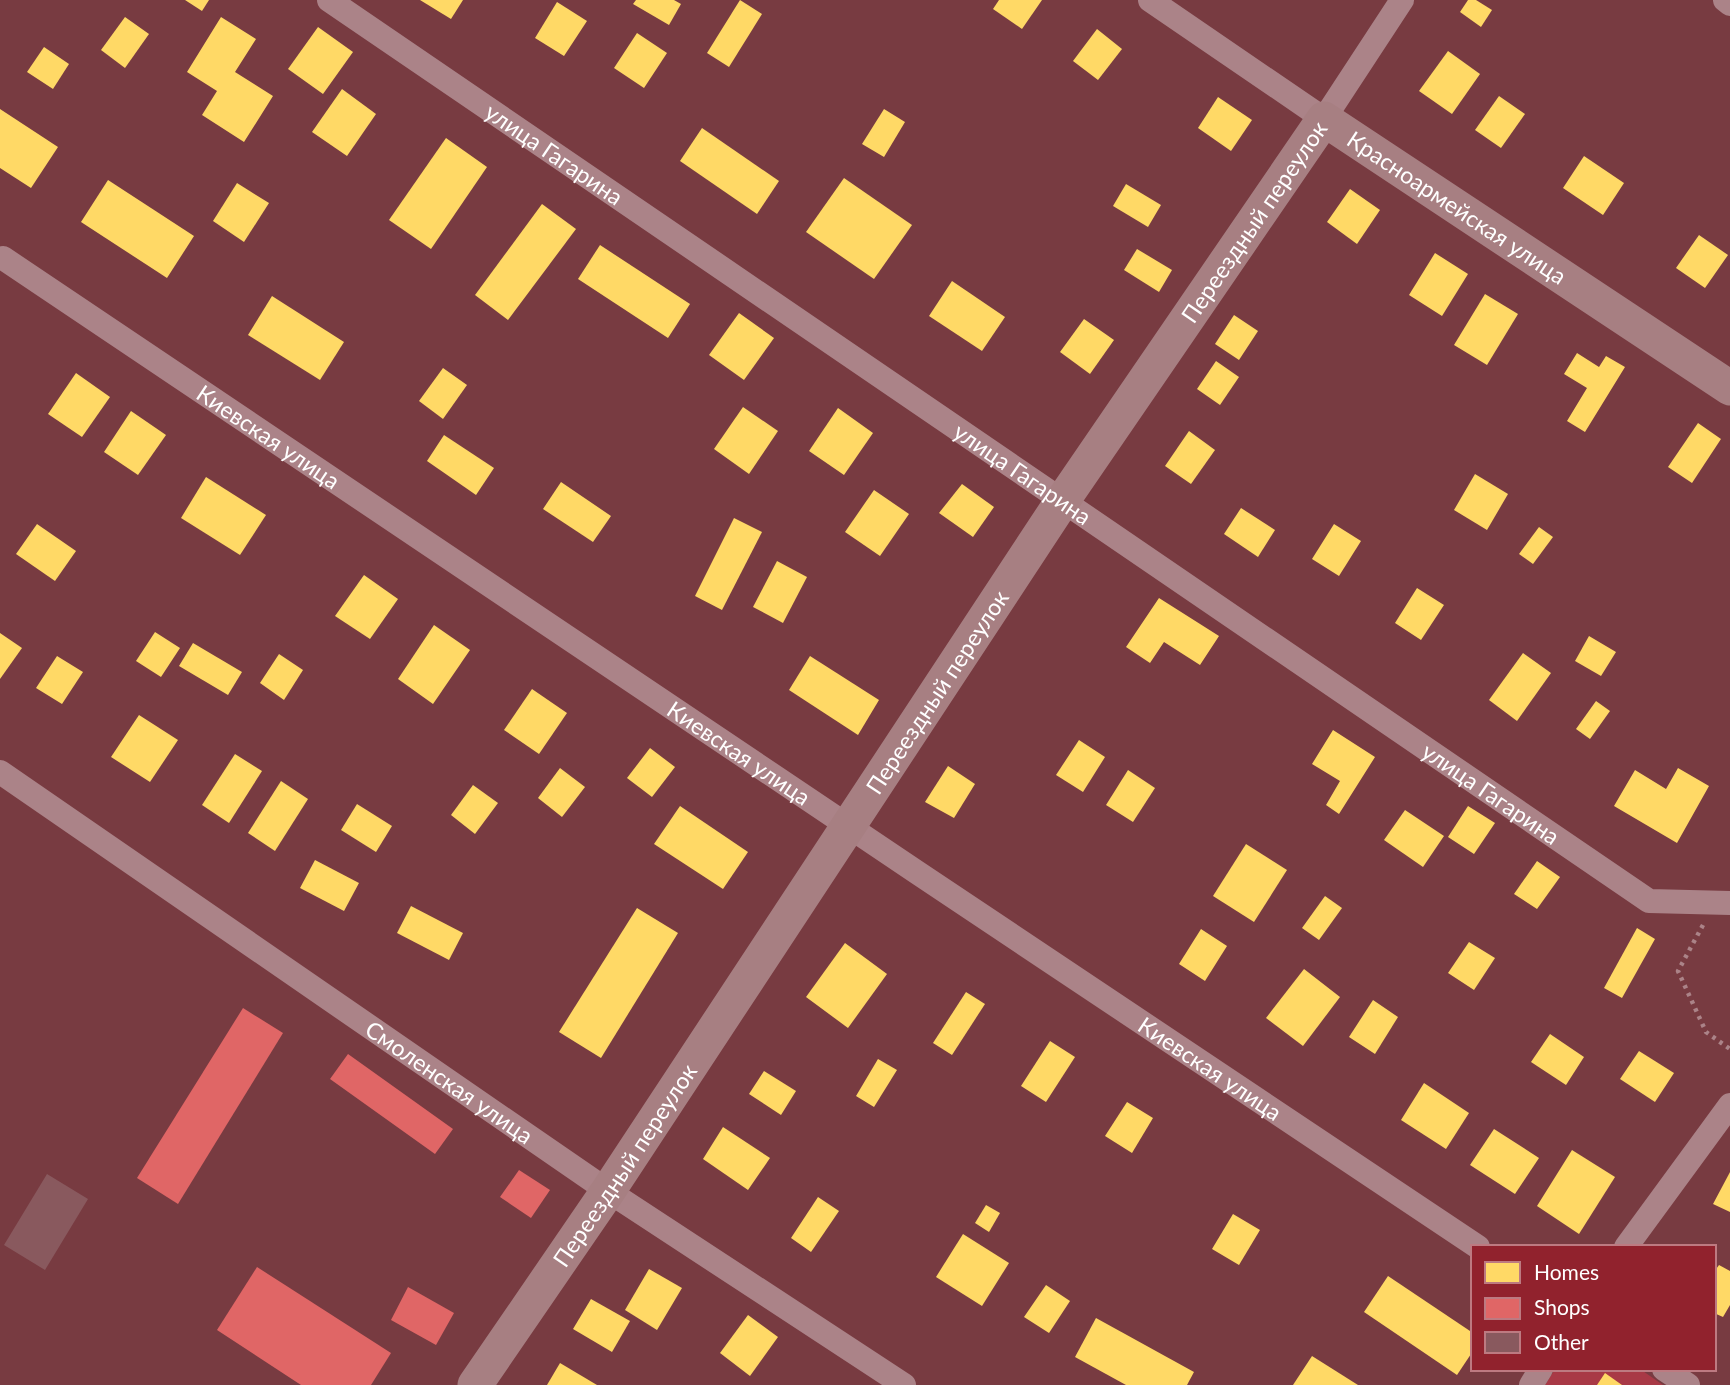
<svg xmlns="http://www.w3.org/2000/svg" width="1730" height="1385" viewBox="0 0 1730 1385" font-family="Lato,sans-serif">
<rect width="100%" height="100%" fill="#783b41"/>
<polygon fill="#a83946" points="1555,1369 1640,1369 1663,1385 1545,1385"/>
<g fill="#ffd966">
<polygon points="185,0 209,0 202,11"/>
<polygon points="420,0 463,0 451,19"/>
<polygon points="636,0 674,0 681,4 669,25 633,4"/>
<polygon points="740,0 762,14 729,67 707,53"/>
<polygon points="999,0 1042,0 1022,29 993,9"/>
<polygon points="1468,0 1476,0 1492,10 1481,27 1460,12"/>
<polygon points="557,2 587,21 564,56 535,38"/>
<polygon points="125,17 149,34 125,68 101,50"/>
<polygon points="221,17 256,39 235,72 273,96 244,142 202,115 217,91 187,72"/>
<polygon points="318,27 353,52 323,94 288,69"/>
<polygon points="1097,29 1122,49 1098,80 1073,61"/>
<polygon points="637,33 667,53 644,88 614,68"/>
<polygon points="44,47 69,64 53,89 27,72"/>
<polygon points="1448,51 1480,74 1452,114 1419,91"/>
<polygon points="342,89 376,114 347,156 312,132"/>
<polygon points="1499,96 1525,114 1501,148 1475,130"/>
<polygon points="1218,97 1252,120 1231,151 1198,128"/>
<polygon points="0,109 58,147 31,188 0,168"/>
<polygon points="884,109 905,122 884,157 862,144"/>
<polygon points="702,128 779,181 757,214 680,161"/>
<polygon points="446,138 487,167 431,249 389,220"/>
<polygon points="1584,156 1624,183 1603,215 1563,188"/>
<polygon points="844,178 912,225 874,279 806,232"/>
<polygon points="108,180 194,236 167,278 81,222"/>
<polygon points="237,183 269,203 244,242 213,221"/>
<polygon points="1126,184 1161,205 1148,227 1113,206"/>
<polygon points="1350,189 1380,210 1357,244 1327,222"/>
<polygon points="542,204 576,229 508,320 475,295"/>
<polygon points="1699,235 1728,255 1705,288 1676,268"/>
<polygon points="600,245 690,304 668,338 578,279"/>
<polygon points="1137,249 1172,270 1159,292 1124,270"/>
<polygon points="1435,253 1468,274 1442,316 1409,295"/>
<polygon points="952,281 1005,317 982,351 929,316"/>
<polygon points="1485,294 1518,314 1487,365 1454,345"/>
<polygon points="272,296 344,342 320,380 248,335"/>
<polygon points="739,313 774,338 744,380 709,355"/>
<polygon points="1234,315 1258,331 1239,360 1215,344"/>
<polygon points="1084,319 1114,340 1090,374 1060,352"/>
<polygon points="1577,353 1599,367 1606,356 1625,367 1585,432 1567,421 1587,388 1564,374"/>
<polygon points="1216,361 1239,377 1220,405 1197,389"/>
<polygon points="443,368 467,385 443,419 419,401"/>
<polygon points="76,373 110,397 82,437 48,414"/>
<polygon points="743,407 778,431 749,474 714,449"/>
<polygon points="838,408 873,433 844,475 809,451"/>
<polygon points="131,411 166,435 138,475 104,452"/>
<polygon points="1698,423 1721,439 1692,483 1668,467"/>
<polygon points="1189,431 1215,450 1191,484 1165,466"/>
<polygon points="444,435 494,468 476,495 427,461"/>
<polygon points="1475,474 1508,494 1487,530 1454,510"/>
<polygon points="206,477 266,515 240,555 181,518"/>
<polygon points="561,482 611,516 593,542 543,509"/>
<polygon points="962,484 994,507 973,537 939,513"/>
<polygon points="874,490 909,514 880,556 845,532"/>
<polygon points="1241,508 1275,530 1258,557 1224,534"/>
<polygon points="734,518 762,532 722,610 695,596"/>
<polygon points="37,524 76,551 55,581 16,554"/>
<polygon points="1334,524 1361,541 1339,576 1312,559"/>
<polygon points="1539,527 1553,537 1533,564 1519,554"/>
<polygon points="777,561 807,577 783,623 753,607"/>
<polygon points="364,575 398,599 370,639 335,616"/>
<polygon points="1417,588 1444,605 1421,640 1395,623"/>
<polygon points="1159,598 1219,636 1200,665 1164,642 1150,663 1126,647"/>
<polygon points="434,625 470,650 433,704 398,679"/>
<polygon points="155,632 180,648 161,677 136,661"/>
<polygon points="0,633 22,648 0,679"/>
<polygon points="1589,636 1616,652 1601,676 1575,661"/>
<polygon points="193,643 242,672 228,695 179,666"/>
<polygon points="1523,653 1551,673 1517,721 1489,700"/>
<polygon points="279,654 303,670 284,700 260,683"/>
<polygon points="57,656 83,672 62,704 36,688"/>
<polygon points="810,656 879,700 858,735 789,690"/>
<polygon points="532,689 567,713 539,754 504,730"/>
<polygon points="1596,701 1610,711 1590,739 1576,729"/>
<polygon points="139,715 178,740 150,782 111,757"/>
<polygon points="1333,730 1375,757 1339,814 1326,805 1340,781 1312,764"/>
<polygon points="1079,740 1105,757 1083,792 1056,775"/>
<polygon points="650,748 675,767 652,797 627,778"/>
<polygon points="235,754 262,771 229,823 202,805"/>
<polygon points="948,766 975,784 954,818 925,802"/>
<polygon points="560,768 585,787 562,817 538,798"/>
<polygon points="1678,768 1709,786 1677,843 1614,806 1635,770 1666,789"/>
<polygon points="1128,770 1155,788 1133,822 1106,805"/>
<polygon points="281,781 308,799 275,851 248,833"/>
<polygon points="473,785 498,803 475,834 451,815"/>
<polygon points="357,804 392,826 376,852 341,830"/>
<polygon points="680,806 748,852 723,889 654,844"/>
<polygon points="1468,806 1495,823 1474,854 1448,837"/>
<polygon points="1405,810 1444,836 1423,867 1384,840"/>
<polygon points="1246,844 1287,870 1254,922 1213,896"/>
<polygon points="315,860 359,883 344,911 300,888"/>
<polygon points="1537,861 1560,877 1537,909 1514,894"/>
<polygon points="1325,896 1342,908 1319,940 1302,928"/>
<polygon points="411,906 463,933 449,960 397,933"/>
<polygon points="637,908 678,933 601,1058 559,1032"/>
<polygon points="1637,928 1655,939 1622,998 1604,988"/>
<polygon points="1201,929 1227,946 1205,981 1179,964"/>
<polygon points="1469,942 1495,958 1474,990 1448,973"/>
<polygon points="845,943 887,974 848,1028 806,997"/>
<polygon points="1304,969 1340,997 1303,1046 1266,1018"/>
<polygon points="966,992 985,1004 952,1055 933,1043"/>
<polygon points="1373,1000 1398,1017 1375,1054 1349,1037"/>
<polygon points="1550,1034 1584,1057 1566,1085 1531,1062"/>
<polygon points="1050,1041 1075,1057 1046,1102 1021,1086"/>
<polygon points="1639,1051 1674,1073 1655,1102 1620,1079"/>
<polygon points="878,1059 897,1070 874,1107 856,1096"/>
<polygon points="764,1071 796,1091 781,1115 749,1094"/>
<polygon points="1424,1083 1469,1113 1446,1149 1401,1120"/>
<polygon points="1127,1102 1153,1118 1132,1153 1105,1136"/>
<polygon points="723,1127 770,1158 748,1190 703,1159"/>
<polygon points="1494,1129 1539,1158 1515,1194 1470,1165"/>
<polygon points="1572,1150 1615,1177 1579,1234 1537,1206"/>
<polygon points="1730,1172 1730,1212 1713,1204"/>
<polygon points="818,1197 839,1211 811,1252 791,1238"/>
<polygon points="986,1205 1000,1213 989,1232 975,1223"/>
<polygon points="1233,1214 1260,1230 1239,1265 1212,1249"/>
<polygon points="963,1234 1009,1263 982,1306 936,1277"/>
<polygon points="1719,1265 1730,1271 1730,1305 1723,1317 1714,1313 1714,1272"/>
<polygon points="649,1269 682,1288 657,1330 625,1310"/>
<polygon points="1388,1276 1473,1333 1473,1351 1457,1375 1364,1312"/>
<polygon points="1046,1285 1070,1301 1049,1333 1024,1317"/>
<polygon points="591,1299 630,1321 612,1352 573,1329"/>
<polygon points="748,1315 778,1337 750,1376 720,1353"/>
<polygon points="1096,1318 1194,1372 1187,1385 1126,1385 1075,1357"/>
<polygon points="1312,1356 1358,1385 1293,1385"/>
<polygon points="560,1363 597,1385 547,1385"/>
<polygon points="1605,1373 1622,1385 1597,1385"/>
</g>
<g fill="#e06666">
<polygon points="243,1008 283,1033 178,1204 137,1178"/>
<polygon points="348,1054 453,1129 435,1154 330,1079"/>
<polygon points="519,1170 550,1190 531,1218 500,1197"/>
<polygon points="257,1267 391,1353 371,1385 301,1385 217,1330"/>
<polygon points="408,1287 454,1313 436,1345 391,1320"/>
</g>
<polygon fill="#89595e" points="47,1174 88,1199 45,1270 4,1245"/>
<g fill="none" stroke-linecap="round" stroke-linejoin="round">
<polyline stroke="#ab8388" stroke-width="4.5" stroke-dasharray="3.5 5" stroke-linecap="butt" points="1703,925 1678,971 1706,1032 1730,1049"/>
<g stroke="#ab8388" stroke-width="24">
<path id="s1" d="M329 0 1649 901 1730 903"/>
<polyline points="1150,0 1324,119 1402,0"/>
<polyline points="1725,0 1730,4"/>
<path id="s2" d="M3 258 918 873 1478 1247"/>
<path id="s3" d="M0 772 608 1191 904 1385"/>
<polyline points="1626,1247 1730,1105"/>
<polyline points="1664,1369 1688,1385"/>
<polyline points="1531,1385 1541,1369"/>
</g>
<path stroke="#a77f82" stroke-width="35" id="s4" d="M475 1385 608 1191 1063 500 1324 119 1730 388"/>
</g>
<g text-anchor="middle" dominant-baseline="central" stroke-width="7" stroke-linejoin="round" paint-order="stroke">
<g font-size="23" fill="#fff" stroke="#91222d">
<text stroke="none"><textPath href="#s1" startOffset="273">улица Гагарина</textPath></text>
<text stroke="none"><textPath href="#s4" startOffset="1684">Красноармейская улица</textPath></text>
<text stroke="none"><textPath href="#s4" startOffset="1400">Переездный переулок</textPath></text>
<text stroke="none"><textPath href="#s2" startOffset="320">Киевская улица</textPath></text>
<text stroke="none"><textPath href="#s1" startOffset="840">улица Гагарина</textPath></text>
<text stroke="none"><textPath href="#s4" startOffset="833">Переездный переулок</textPath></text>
<text stroke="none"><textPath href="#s2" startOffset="887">Киевская улица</textPath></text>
<text stroke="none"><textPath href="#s1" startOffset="1407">улица Гагарина</textPath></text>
<text stroke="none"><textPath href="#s2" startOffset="1454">Киевская улица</textPath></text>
<text stroke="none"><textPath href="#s3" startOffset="546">Смоленская улица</textPath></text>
<text stroke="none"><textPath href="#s4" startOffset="266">Переездный переулок</textPath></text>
</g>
</g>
<rect x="1471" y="1245" width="245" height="126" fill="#91222d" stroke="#bd7a81" stroke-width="2"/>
<rect x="1485" y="1262" width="35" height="21" fill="#ffd966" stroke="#bd7a81" stroke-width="2"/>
<text x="1534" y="1280" font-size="21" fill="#ffffff">Homes</text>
<rect x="1485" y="1298" width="35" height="21" fill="#e06666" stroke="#bd7a81" stroke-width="2"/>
<text x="1534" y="1315" font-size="21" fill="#ffffff">Shops</text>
<rect x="1485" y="1332" width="35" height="21" fill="#89595e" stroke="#bd7a81" stroke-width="2"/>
<text x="1534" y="1350" font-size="21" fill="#ffffff">Other</text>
</svg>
